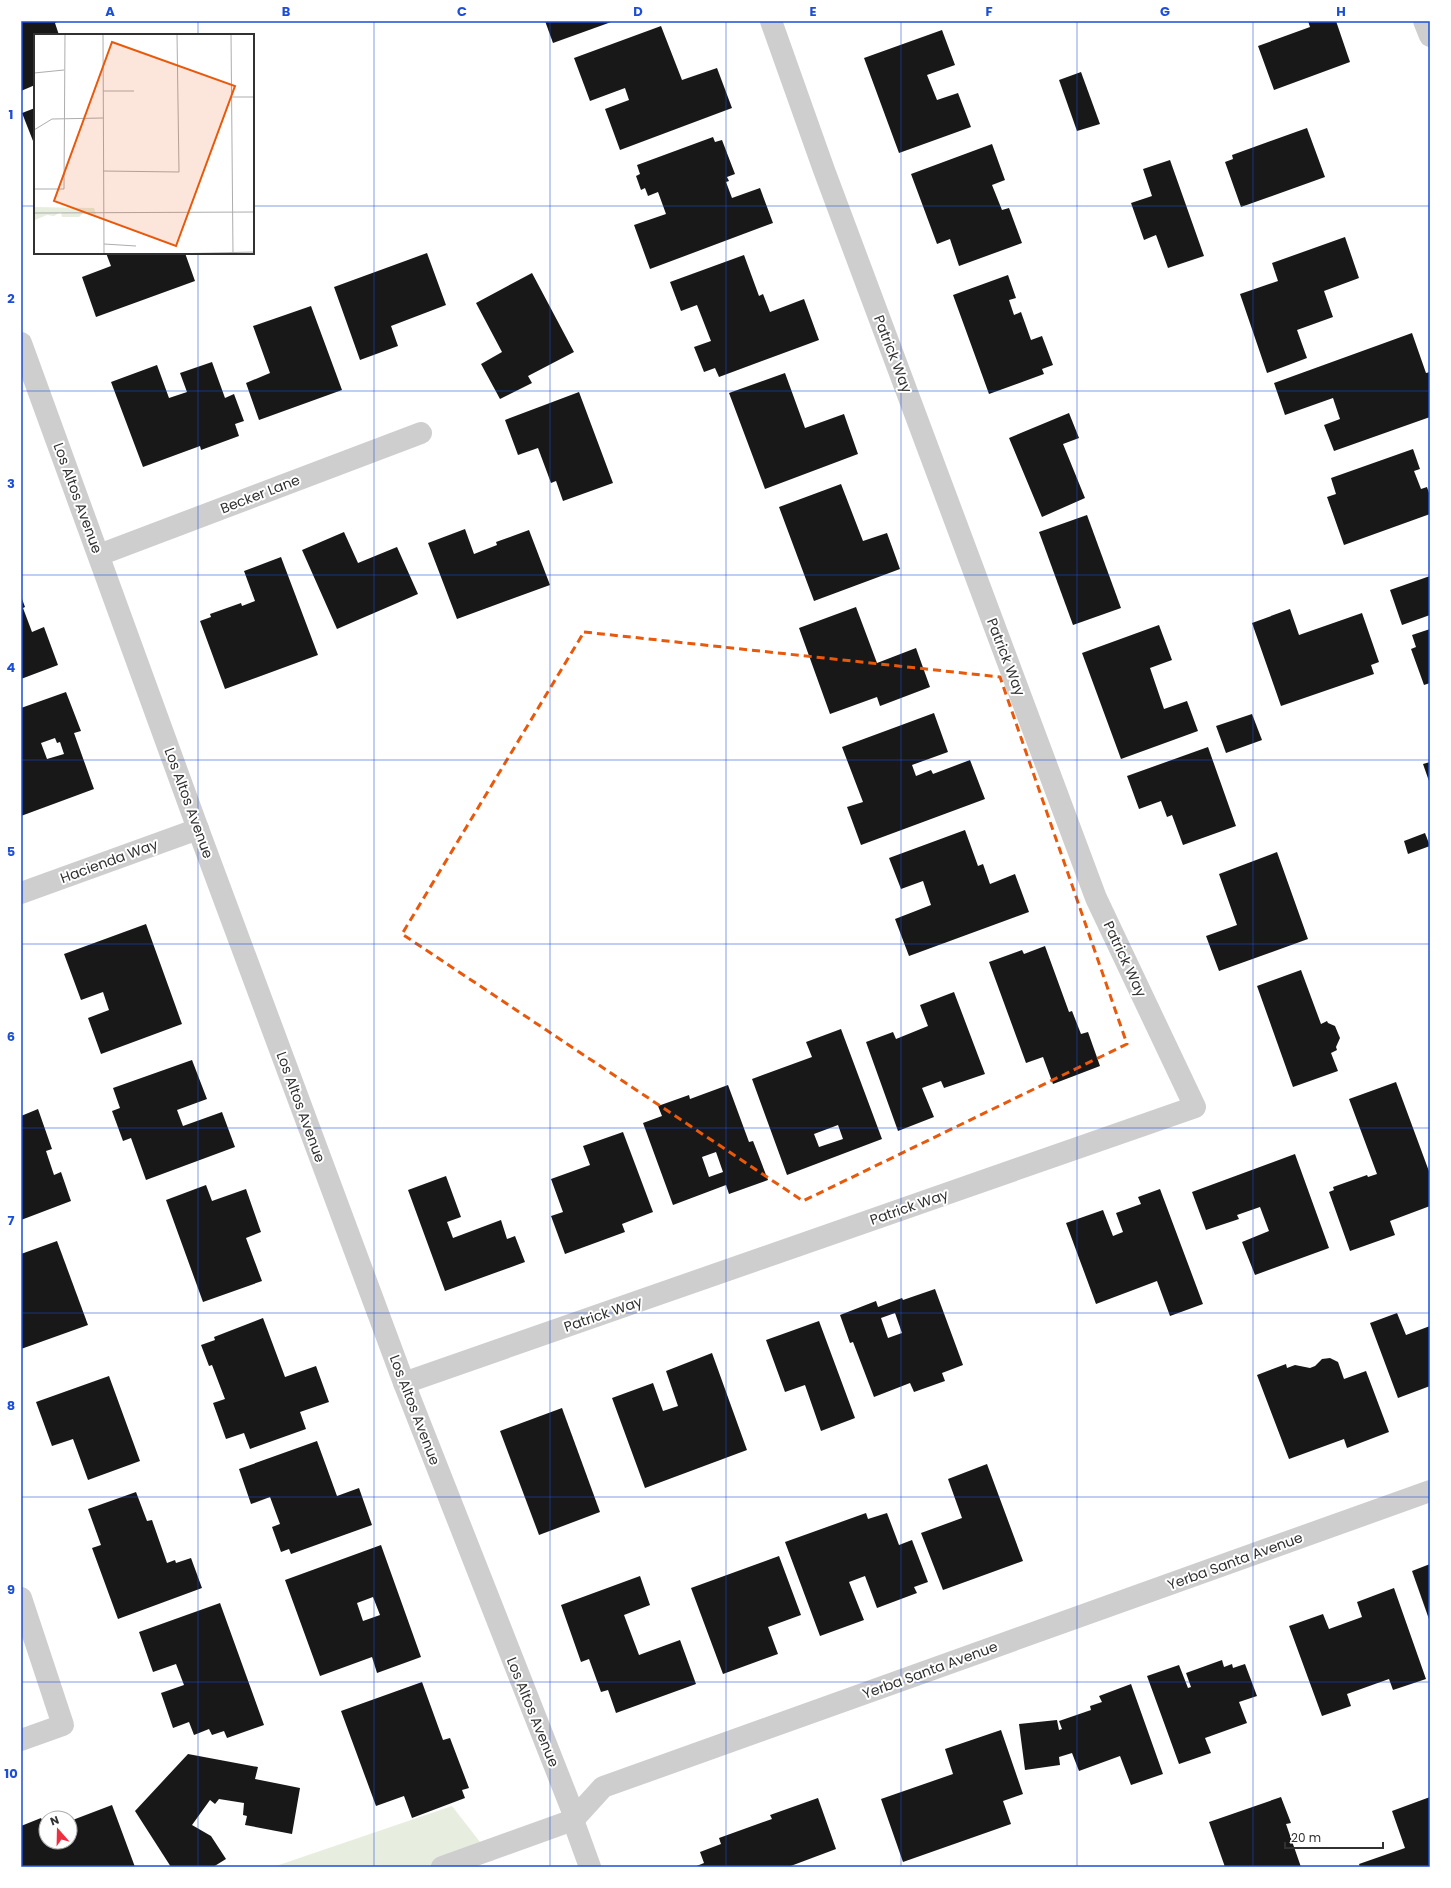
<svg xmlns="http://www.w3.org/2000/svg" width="1451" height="1888" viewBox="0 0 1451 1888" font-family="Poppins,sans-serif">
<rect width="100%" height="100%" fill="#fff"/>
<polygon fill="#e8eedf" points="452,1806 494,1860 471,1867 273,1867"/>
<g fill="#181818" fill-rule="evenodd">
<polygon points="21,21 59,21 55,23 59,35 35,35 35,85 21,91"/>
<polygon points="545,21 614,21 553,43"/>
<polygon points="1308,21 1336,21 1350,62 1274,90 1258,46 1310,27"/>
<polygon points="661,26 682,80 717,68 732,108 620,150 605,109 629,100 625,88 590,101 574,58"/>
<polygon points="942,30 955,65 927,75 937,100 958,93 971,127 899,153 864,58"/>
<polygon points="1081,72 1100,124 1077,131 1059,80"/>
<polygon points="35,108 35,146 22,113"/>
<polygon points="1307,128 1325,177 1241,207 1225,162 1233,159 1232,155"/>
<polygon points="713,137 715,142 722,140 735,174 727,177 729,181 726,182 732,198 760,188 773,223 650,269 634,225 666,214 658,192 648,196 645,188 641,190 636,176 640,174 637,165"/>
<polygon points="992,144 1005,180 992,185 1002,210 1009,208 1022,243 959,266 950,239 937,244 911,174"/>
<polygon points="1170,160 1204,256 1168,268 1156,235 1144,240 1131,203 1152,196 1143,169"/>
<polygon points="1345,237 1359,278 1324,291 1333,317 1297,330 1307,358 1267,373 1240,294 1278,281 1272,263"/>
<polygon points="106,253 185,253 195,281 96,317 82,277 111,266"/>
<polygon points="427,253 446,305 391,326 398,346 360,360 334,287"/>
<polygon points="744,255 759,296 763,294 770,312 804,299 819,340 719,377 715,368 704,372 694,347 711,341 697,305 681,311 670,282"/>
<polygon points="532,273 574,352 528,376 532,383 500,399 481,364 502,352 476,303"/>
<polygon points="1008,275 1016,298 1009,300 1014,315 1021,312 1031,340 1042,336 1053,365 1042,369 1044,374 989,394 953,295"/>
<polygon points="311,306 342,390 259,420 246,383 270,373 253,326"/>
<polygon points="1412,333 1426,373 1430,372 1430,417 1334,451 1324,425 1340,419 1333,398 1285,415 1274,383"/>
<polygon points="212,362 225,398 234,394 244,421 235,424 239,436 201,450 200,446 143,467 111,382 157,365 169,398 187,392 180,373"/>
<polygon points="785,373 805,428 844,414 858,454 765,489 729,393"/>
<polygon points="579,392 613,483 563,501 556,481 551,483 538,448 518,455 505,420"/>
<polygon points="1069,413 1079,438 1063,444 1085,498 1042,517 1009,438"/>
<polygon points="1413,449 1420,469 1414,471 1421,489 1427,487 1430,496 1430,514 1344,545 1327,497 1336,494 1331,478"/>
<polygon points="841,484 863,541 887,533 900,569 814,601 779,507"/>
<polygon points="1087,515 1121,608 1073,625 1039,532"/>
<polygon points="465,529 474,554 497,545 496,542 529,530 550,585 457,619 428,543"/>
<polygon points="344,532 358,563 397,547 418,594 337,629 302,550"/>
<polygon points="281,557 318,655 225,689 200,621 211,617 210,614 241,603 242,606 255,601 244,571"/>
<polygon points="1430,576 1430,615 1402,625 1390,590"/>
<polygon points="21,596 25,607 23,608 32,632 44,627 58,665 21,679"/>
<polygon points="856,607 877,663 916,648 930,687 880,706 877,697 830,714 799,628"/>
<polygon points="1290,609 1299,635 1362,613 1379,662 1371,665 1374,674 1281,706 1252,623"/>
<polygon points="1159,625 1172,660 1150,668 1164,709 1187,701 1198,731 1121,759 1082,653"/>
<polygon points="1430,629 1430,683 1424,685 1411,649 1416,647 1412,635"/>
<path d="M66 692 81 731 74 733 94 789 21 816V708ZM55 738 57 743 60 742 64 754 47 759 41 743Z"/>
<polygon points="934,713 948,752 912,765 916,776 931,770 933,774 970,760 985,799 861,845 847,807 863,802 842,747"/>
<polygon points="1252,714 1262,740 1226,753 1216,726"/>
<polygon points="1208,747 1236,826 1183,845 1172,815 1167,817 1161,801 1139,809 1127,776"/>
<polygon points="1430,762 1430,784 1423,764"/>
<polygon points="965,830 978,866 983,864 990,884 1015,874 1029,912 909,956 895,919 931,905 923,881 901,889 889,858"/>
<polygon points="1425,833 1430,846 1408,854 1404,841"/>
<polygon points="1277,852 1308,939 1219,971 1206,936 1237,925 1219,874"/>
<polygon points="146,924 182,1024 101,1054 88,1018 109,1010 103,992 81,1000 64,954"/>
<polygon points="1045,946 1069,1012 1072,1011 1081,1034 1088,1032 1100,1066 1053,1084 1043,1057 1026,1063 989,962 1022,950 1024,954"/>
<polygon points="1301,970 1321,1024 1327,1021 1328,1023 1335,1026 1340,1038 1336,1047 1337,1050 1331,1053 1338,1071 1293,1087 1257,986"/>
<polygon points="954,992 985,1074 944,1088 941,1081 922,1088 934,1117 898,1131 866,1042 893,1032 896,1039 928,1026 920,1005"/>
<path d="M841 1029 882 1139 787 1175 752 1079 812 1057 806 1042ZM838 1125 843 1139 819 1147 814 1134Z"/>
<polygon points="192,1060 207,1099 177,1110 183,1126 222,1112 235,1147 146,1180 131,1138 123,1141 112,1111 120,1108 113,1088"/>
<polygon points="1396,1082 1430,1174 1430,1206 1390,1221 1395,1235 1350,1251 1329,1192 1334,1190 1333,1187 1367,1175 1368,1177 1377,1174 1349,1099"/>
<path d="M728 1085 749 1142 753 1141 768 1180 729 1194 726 1185 673 1205 643 1123 662 1116 658 1106 689 1095 690 1099ZM716 1152 723 1172 709 1177 702 1157Z"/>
<polygon points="38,1109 52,1149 46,1151 54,1175 61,1172 71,1201 21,1220 21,1116"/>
<polygon points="623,1132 653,1212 622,1224 625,1232 565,1254 551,1216 563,1212 551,1179 590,1165 583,1146"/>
<polygon points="1295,1154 1329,1248 1255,1275 1242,1242 1269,1231 1260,1207 1237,1215 1239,1219 1206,1230 1192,1192"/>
<polygon points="446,1176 461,1217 447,1222 453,1238 501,1220 507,1239 515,1236 525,1262 445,1291 408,1190"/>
<polygon points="206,1185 212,1201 246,1189 261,1232 246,1238 262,1281 203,1302 166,1200"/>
<polygon points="1160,1189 1203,1304 1170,1316 1157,1281 1096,1304 1066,1223 1103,1210 1113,1236 1123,1232 1116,1213 1141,1204 1138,1197"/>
<polygon points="57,1241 88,1325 21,1349 21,1254"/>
<path d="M935 1289 963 1365 942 1373 945 1381 914 1392 910 1383 874 1397 853 1342 850 1343 840 1315 876 1301 878 1307 902 1298 903 1300ZM895 1313 902 1333 888 1338 881 1318Z"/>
<polygon points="1397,1313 1406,1335 1430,1326 1430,1386 1398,1398 1370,1323"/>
<polygon points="263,1318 285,1377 316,1366 329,1402 300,1412 306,1429 250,1449 244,1433 226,1439 213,1403 225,1399 212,1365 209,1366 201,1345 215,1340 214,1337"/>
<polygon points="819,1321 855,1418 821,1431 805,1385 785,1392 766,1340"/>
<polygon points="712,1353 747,1450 645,1488 612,1398 653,1383 663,1411 678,1406 666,1371"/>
<polygon points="1330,1358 1338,1362 1344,1379 1366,1371 1389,1432 1347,1448 1344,1439 1289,1459 1257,1375 1286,1364 1287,1368 1295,1365 1310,1368 1315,1366 1322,1359"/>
<polygon points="109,1376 140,1461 88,1480 73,1439 52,1446 36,1402"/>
<polygon points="562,1408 600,1512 539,1535 500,1431"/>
<polygon points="317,1441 337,1496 359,1488 372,1525 291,1554 289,1549 281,1552 272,1527 280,1524 270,1497 251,1504 239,1469"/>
<polygon points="987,1464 1023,1561 943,1590 921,1533 962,1518 948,1479"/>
<polygon points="136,1492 147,1521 152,1520 167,1563 175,1560 176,1563 191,1558 202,1588 118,1619 92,1548 101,1545 88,1509"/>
<polygon points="866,1513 868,1519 887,1513 899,1545 912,1540 928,1582 914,1587 917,1593 877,1608 865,1576 849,1582 864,1620 820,1636 785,1542"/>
<path d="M381 1545 421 1657 377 1673 372 1657 320 1676 285 1580ZM373 1597 380 1615 363 1621 357 1603Z"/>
<polygon points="779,1556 801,1615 768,1627 778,1654 723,1674 691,1588"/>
<polygon points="1430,1564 1430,1622 1412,1571"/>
<polygon points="640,1576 650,1605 624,1615 639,1655 680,1640 696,1684 616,1713 608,1690 601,1692 589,1659 581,1662 561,1605"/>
<polygon points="1394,1588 1426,1679 1393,1690 1389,1679 1347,1694 1351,1706 1322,1716 1289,1626 1323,1614 1329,1629 1362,1617 1357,1602"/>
<polygon points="220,1603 264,1725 227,1738 224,1731 212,1735 209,1729 194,1735 189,1722 173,1728 161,1693 184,1685 176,1664 153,1672 139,1632"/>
<polygon points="1222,1660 1224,1667 1232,1664 1233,1668 1245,1664 1257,1696 1239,1702 1247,1723 1205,1738 1211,1753 1179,1764 1147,1676 1179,1665 1188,1688 1191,1687 1186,1673"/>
<polygon points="422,1682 443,1740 450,1738 469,1788 462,1790 465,1798 412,1818 404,1796 376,1806 341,1711"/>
<polygon points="1131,1684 1163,1774 1131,1785 1120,1756 1079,1771 1072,1753 1059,1757 1060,1765 1025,1770 1019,1724 1057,1720 1059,1730 1062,1729 1059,1721 1091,1710 1090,1706 1102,1702 1099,1696"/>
<polygon points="1001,1730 1023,1794 1003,1801 1011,1824 903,1862 881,1799 953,1774 945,1749"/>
<polygon points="188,1754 258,1767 255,1779 300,1788 292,1834 245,1825 247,1816 243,1815 244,1803 219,1799 215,1804 210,1800 192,1825 211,1836 226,1859 213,1867 171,1867 135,1811"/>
<polygon points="1281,1797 1291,1823 1286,1824 1301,1867 1225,1867 1209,1822"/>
<polygon points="1430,1797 1430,1867 1360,1867 1359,1864 1405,1848 1392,1811"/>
<polygon points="818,1798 836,1849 788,1867 694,1867 704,1863 700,1852 721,1844 719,1838 772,1819 770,1815"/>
<polygon points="112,1805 135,1867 21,1867 21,1826 41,1818 46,1829 46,1842 70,1842 70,1821"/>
</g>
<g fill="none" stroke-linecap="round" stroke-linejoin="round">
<g stroke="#cecece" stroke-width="22">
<polyline points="1424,21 1430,36"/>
<polyline points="21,343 198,829 404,1383 572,1810 573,1820 590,1867"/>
<polyline points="99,555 421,433"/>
<polyline points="21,893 198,829"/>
<polyline points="404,1383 1195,1107 1096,898 824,170 771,21"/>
<polyline points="21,1598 63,1725 21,1740"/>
<polyline points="442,1867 573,1820 603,1787 1430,1491"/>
</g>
</g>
<path fill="none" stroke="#e8590c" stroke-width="3" stroke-dasharray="8 5" stroke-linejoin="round" d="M584 632 1000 677 1127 1044 803 1201 402 934Z"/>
<path fill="none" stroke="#1d4ed8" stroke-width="1" stroke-opacity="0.55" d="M198 21V35M374 21V1867M550 21V1867M726 21V1867M901 21V1867M1077 21V1867M1253 21V1867M21 206H35M253 206H1430M198 253V1867M21 391H1430M21 575H1430M21 760H1430M21 944H1430M21 1128H1430M21 1313H1430M21 1497H1430M21 1682H1430"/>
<g text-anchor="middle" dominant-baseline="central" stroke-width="4" stroke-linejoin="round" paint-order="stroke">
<g font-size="14" fill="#313131" stroke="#fff">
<text transform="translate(893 354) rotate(69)">Patrick Way</text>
<text transform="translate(260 494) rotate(-21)">Becker Lane</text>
<text transform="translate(78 498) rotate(70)">Los Altos Avenue</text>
<text transform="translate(1006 657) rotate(69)">Patrick Way</text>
<text transform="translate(189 803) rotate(70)">Los Altos Avenue</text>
<text transform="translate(109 861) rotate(-20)">Hacienda Way</text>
<text transform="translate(1125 959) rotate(65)">Patrick Way</text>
<text transform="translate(301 1107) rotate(70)">Los Altos Avenue</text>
<text transform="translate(909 1207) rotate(-19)">Patrick Way</text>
<text transform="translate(603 1314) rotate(-19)">Patrick Way</text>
<text transform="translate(415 1410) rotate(69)">Los Altos Avenue</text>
<text transform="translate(1235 1561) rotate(-20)">Yerba Santa Avenue</text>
<text transform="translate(930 1670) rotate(-20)">Yerba Santa Avenue</text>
<text transform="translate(533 1712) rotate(68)">Los Altos Avenue</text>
</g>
</g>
<g transform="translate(34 34)">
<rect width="220" height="220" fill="#fff"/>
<path d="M0 173 60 174 62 180 49 179 45 183H28L27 178 20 182 13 181 1 186V201Z" fill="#e8eedf"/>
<path fill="none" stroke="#adadad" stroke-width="1" d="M69 0 70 220M115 0H147M197 0 199 220M205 0H220M0 39 30 36M69 57H100M198 63H220M0 96 18 85 69 84M69 137 145 138 143 0M0 155H30L31 0M0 179 220 178M70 210 102 212M137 220 220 218"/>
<path fill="#e8590c" fill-opacity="0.15" stroke="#e8590c" stroke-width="2" d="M78 8 201 52 142 212 20 167Z"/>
<rect width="220" height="220" fill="none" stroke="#313131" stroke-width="2"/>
</g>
<rect width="1451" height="1888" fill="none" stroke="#ffffff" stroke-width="44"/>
<g transform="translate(58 1830) rotate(340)"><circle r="19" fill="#ffffff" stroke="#adadad"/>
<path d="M0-3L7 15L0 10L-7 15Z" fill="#ed2f3f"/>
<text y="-6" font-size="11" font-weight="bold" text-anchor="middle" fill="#313131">N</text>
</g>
<path d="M1285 1842v6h98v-6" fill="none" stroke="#313131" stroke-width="2"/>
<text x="1291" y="1842" font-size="12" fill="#313131" stroke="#ffffff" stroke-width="3" paint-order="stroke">20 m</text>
<rect x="22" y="22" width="1407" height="1844" fill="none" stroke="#1d4ed8" stroke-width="1.5"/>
<g font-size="13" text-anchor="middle" font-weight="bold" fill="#1d4ed8">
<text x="110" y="16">A</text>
<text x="286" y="16">B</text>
<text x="462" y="16">C</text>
<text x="638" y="16">D</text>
<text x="813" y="16">E</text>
<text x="989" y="16">F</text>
<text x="1165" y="16">G</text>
<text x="1341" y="16">H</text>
<text x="11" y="119">1</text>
<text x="11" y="303">2</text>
<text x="11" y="488">3</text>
<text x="11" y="672">4</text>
<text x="11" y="856">5</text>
<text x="11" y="1041">6</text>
<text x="11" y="1225">7</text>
<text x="11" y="1410">8</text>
<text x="11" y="1594">9</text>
<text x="11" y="1778">10</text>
</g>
</svg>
